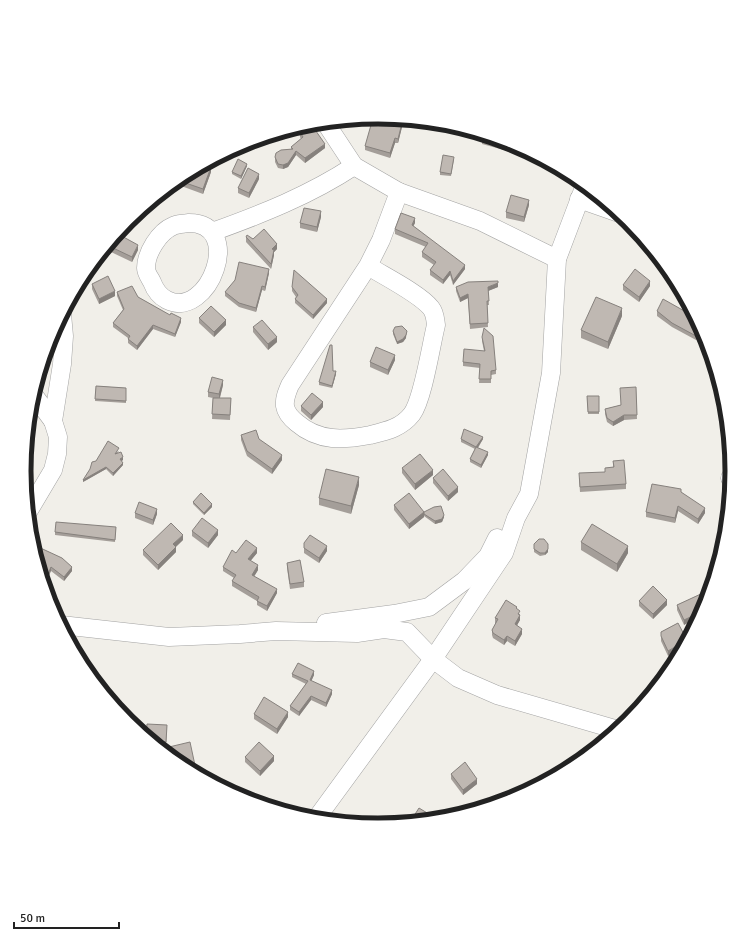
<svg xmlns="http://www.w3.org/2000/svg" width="756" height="942" viewBox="0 0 756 942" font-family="Signika,sans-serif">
<rect width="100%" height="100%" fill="#f1efe9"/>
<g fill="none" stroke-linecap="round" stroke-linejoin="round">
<defs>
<g id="minor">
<polyline points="325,122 354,166 399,192 480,221 557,259"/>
<polyline points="579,199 619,213"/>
<path d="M188 223C246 222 209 321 167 300 159 296 155 290 152 282 150 278 146 273 146 268 146 253 159 232 173 226 177 224 183 224 188 223Z"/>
<path d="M212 232C262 214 310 195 354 166"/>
<path d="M368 266C384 276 420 294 431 308 435 313 435 318 436 325 431 345 423 399 412 414 401 428 387 431 370 435 344 440 319 442 297 423 292 419 286 413 285 406 284 399 287 392 290 385L368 266 381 240 399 192"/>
<polyline points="33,394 53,421"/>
<polyline points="730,478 731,478"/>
<polyline points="28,512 53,470 57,454 58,437 53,421 62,364 64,336 62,314"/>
<polyline points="326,623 394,614 429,607 464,581 488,556 497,538"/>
<polyline points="61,625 169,637 240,634 276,631 357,633 384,629 407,632 433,659 458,678 497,695 618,730"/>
<polyline points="316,819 433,659 504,553 516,518 529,494 551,373 557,259 585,185"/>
</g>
</defs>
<use href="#minor" stroke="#a3a3a3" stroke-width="19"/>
<use href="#minor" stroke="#fff" stroke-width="18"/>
</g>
<g fill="#a49e99">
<polygon points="392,121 402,127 398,143 395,143 390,158 365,150 365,146"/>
<polygon points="431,122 446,124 444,132 431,129"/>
<polygon points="300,132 325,148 305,163 296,155 288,167 283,169 278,168 275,162 275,157 291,149 291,147 301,139 300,137"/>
<polygon points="482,134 514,144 519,147 506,143 504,150 482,144"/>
<polygon points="454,159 451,176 440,175 440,172"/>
<polygon points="247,166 241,179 232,174 232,172"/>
<polygon points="211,172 203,194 173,183 182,177"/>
<polygon points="259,179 249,198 238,193 238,188"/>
<polygon points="529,205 524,222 506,218 506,212"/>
<polygon points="321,217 317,232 300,228 300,223"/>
<polygon points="415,223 413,226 465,269 453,285 450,275 443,284 430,275 430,270 434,265 422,257 422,252 426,247 395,234 395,229"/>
<polygon points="246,237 253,239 277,249 274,252 274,255 271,269 246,242"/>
<polygon points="111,247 138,250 132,262 111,252"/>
<polygon points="269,273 265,291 262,290 256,312 239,307 225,296 225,292"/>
<polygon points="92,284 115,296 99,304 92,289"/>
<polygon points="623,285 650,286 639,302 623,290"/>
<polygon points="292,287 327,303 313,319 295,303 295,299 296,297 292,291"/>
<polygon points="456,287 498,287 488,291 489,305 487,305 488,327 470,329 468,298 460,302 456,291"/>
<polygon points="117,292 138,297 181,322 175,337 153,329 137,350 128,343 128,338 113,327 113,323 123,310 117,296"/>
<polygon points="657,311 702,329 696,340 672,327 657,316"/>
<polygon points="622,316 608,349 581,338 581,330"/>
<polygon points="199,318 226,325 214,337 199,323"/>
<polygon points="253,327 277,342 268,350 253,332"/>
<polygon points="393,331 407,331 406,338 403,342 397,344 393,334"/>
<polygon points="482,337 496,370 496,374 491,375 491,383 479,383 480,368 463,366 463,362 484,351 482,341"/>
<polygon points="395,360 388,375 370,367 370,362"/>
<polygon points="333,371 336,374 332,388 319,385 319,382"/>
<polygon points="223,385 220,398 231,398 230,420 212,419 213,398 208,397 208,392"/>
<polygon points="96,386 126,388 126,403 95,401"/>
<polygon points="636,387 637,419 624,420 613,426 607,422 605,414 605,409 621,405"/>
<polygon points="587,396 599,396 599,414 588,414"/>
<polygon points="301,406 323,407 311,420 301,411"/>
<polygon points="241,435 259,439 282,460 272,474 247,456 241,440"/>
<polygon points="461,439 483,439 478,448 488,455 481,468 470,462 470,459 475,449 461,442"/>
<polygon points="119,451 117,454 123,460 121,461 123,465 113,476 106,469 83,482 96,461"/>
<polygon points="730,453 732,469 724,468 724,466"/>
<polygon points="613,461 626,484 626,489 580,492 579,478 605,472 605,468 613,467"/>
<polygon points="402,468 433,475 415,490 402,473"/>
<polygon points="433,478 458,492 448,501 433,483"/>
<polygon points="359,485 351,514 319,505 319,498"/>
<polygon points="681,492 705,513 698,524 678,511 675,523 646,517 646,512"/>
<polygon points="193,502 212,507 204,515 193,504"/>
<polygon points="394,505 424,512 444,517 442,522 435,524 424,516 424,517 409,529 394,510"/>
<polygon points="135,513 157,514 153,525 135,518"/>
<polygon points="116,527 115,542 55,535 55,532"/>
<polygon points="192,531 218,535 208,548 192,536"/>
<polygon points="183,540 176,547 176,552 158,570 143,555 143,550"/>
<polygon points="581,542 628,553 617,572 581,550"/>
<polygon points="304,543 327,551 319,563 304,553"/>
<polygon points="534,544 548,552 545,555 540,556 534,552"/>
<polygon points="33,547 72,571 64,581 51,571"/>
<polygon points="236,553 257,553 250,561 258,570 254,576 277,593 267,611 257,605 257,601 232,586 232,581 234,578 223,571 223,567"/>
<polygon points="287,563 304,582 304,587 290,589 287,568"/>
<polygon points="703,593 684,625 677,610 677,605"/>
<polygon points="639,601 667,605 653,619 639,606"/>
<polygon points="517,609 520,615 520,620 517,625 522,634 515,646 507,641 504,645 493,638 492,635 492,630 496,623 495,623 495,618"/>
<polygon points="678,623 668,656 661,641 661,632"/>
<polygon points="292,674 314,675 311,681 332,694 326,707 311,700 299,716 290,710 290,706 306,684 292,677"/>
<polygon points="254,714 288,717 277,734 254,719"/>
<polygon points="167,725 166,747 159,747 146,736"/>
<polygon points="169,747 196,773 181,765 170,756 169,752"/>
<polygon points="245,757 274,761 260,776 245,762"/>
<polygon points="451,774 477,784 463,795 451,779"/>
</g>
<g fill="#86817d">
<polygon points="402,123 402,127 398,143 398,139"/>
<polygon points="395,138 395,143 390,158 390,153"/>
<polygon points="504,141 506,142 506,143 504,150"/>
<polygon points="325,144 325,148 305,163 305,158"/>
<polygon points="296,151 296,155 288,167 283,169 283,165"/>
<polygon points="247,164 247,166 241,179 241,176"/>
<polygon points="211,167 211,172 203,194 203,189"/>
<polygon points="259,174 259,179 249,198 249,193"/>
<polygon points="529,200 529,205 524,222 524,217"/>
<polygon points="321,211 321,217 317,232 317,227"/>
<polygon points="415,218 415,223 412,229 412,225"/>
<polygon points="130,219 126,226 122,227"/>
<polygon points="277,244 277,249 274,252 274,255 271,269 272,249"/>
<polygon points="138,245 138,250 132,262 132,257"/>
<polygon points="465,265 465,269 453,285 453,281"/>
<polygon points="269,269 269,273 265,291 265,287"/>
<polygon points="450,271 450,275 443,284 443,280"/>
<polygon points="650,281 650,286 639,302 639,297"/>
<polygon points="498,283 498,287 488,291 488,287"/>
<polygon points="262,286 262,290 256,312 256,308"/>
<polygon points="115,291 115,296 99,304 99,299"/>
<polygon points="468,294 468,298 460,302 460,298"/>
<polygon points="327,299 327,303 313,319 313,315"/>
<polygon points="622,308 622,316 608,349 608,342"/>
<polygon points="181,318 181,322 175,337 175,334"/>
<polygon points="226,320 226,325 214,337 214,332"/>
<polygon points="153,325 153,329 137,350 137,346"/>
<polygon points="701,327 702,329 696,340 696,336"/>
<polygon points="406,335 406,338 403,342 397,344 397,342"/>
<polygon points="277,337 277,342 268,350 268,344"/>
<polygon points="395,355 395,360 388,375 388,370"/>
<polygon points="336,371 336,374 332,388 332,386"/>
<polygon points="223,380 223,385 219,400 219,394"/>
<polygon points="323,402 323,407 311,420 311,415"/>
<polygon points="624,415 624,420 613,426 613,422"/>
<polygon points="483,437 483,439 476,450 476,447"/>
<polygon points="488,452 488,455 481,468 481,465"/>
<polygon points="282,455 282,460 272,474 272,469"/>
<polygon points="123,457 123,460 120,462 120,459"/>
<polygon points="123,463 123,465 113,476 113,473"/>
<polygon points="106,467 106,469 83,482 83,480"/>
<polygon points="433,470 433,475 415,490 415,484"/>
<polygon points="359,477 359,485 351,514 351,506"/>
<polygon points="458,487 458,492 448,501 448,496"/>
<polygon points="212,504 212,507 204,515 204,513"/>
<polygon points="678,506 678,511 675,523 675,518"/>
<polygon points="705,508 705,513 698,524 698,519"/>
<polygon points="157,509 157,514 153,525 153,520"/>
<polygon points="424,512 424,517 409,529 409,524"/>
<polygon points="444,515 444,517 442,522 435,524 435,521"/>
<polygon points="218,530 218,535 208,548 208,543"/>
<polygon points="183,535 183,540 173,549 173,544"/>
<polygon points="548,544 548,552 545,555 545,553"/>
<polygon points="327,546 327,551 319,563 319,558"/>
<polygon points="628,546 628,553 617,572 617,564"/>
<polygon points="176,547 176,552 158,570 158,565"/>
<polygon points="257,548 257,553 248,564 248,559"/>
<polygon points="258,565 258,570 252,580 252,575"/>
<polygon points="51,567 51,571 45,585 44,583"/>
<polygon points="72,567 72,571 64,581 64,577"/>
<polygon points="277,589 277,593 267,611 267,606"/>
<polygon points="667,600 667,605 653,619 653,614"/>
<polygon points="703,611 699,617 684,625 684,620"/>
<polygon points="520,615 520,620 515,629 515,624"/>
<polygon points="522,629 522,634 515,646 515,641"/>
<polygon points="507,636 507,641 504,645 504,640"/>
<polygon points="687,641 683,648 668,656 668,651"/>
<polygon points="314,671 314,675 310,684 310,680"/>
<polygon points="332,690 332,694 326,707 326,703"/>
<polygon points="311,696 311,700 299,716 299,712"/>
<polygon points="288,712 288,717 277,734 277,729"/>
<polygon points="274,756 274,761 260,776 260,771"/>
<polygon points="196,770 196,773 192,771"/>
<polygon points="477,779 477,784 463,795 463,790"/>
</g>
<g fill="#bfb8b2" stroke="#86817d">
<polygon points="378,117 392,118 392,121 402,123 398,139 395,138 390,153 365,146 373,118"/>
<polygon points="431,122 445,124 444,129 431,126"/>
<polygon points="311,124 325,144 305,158 296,151 288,163 283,165 278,164 275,157 276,153 281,150 293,149 291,147 303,137 300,132"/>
<polygon points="482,134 504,141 504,142 482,136"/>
<polygon points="443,155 454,157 451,174 440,172"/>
<polygon points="238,159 247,164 241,176 232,172"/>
<polygon points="204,164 211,167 203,189 177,180 182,177"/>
<polygon points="248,168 259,174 249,193 238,188"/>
<polygon points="511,195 529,200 524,217 506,212"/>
<polygon points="304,208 321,211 317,227 300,223"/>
<polygon points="401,213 415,218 412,225 465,265 453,281 450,271 443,280 430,270 436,262 422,252 428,243 395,229"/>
<polygon points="264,229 277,244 272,249 274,250 271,264 246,237 247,235 253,239"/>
<polygon points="118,234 138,245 132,257 111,247"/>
<polygon points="239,262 269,269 265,287 262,286 256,308 239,303 225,292 235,280"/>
<polygon points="635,269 650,281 639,297 623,285"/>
<polygon points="294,270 327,299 313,315 295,299 298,295 292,287"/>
<polygon points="108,276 115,291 99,299 92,284"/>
<polygon points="498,281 498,283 488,287 489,301 487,301 488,323 470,324 468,294 460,298 456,287 468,282"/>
<polygon points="132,286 138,297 170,315 171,313 181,318 175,334 153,325 137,346 128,339 130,336 113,323 124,309 117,292"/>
<polygon points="596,297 622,308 608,342 581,330"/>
<polygon points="663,299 695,317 701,327 696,336 672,323 657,311"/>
<polygon points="211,306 226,320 214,332 199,318"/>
<polygon points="262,320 277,337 268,344 253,327"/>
<polygon points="402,326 407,331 406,335 403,339 397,342 393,331 395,327"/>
<polygon points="484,328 493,336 496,370 491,371 491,379 479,379 480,364 463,362 464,349 485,351 482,337"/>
<polygon points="330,345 332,345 333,371 336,371 332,386 319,382"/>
<polygon points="376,347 395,355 388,370 370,362"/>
<polygon points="212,377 223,380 219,394 208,392"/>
<polygon points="96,386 126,388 126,401 95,399"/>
<polygon points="636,387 637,415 624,415 613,422 607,418 605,409 621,405 620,388"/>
<polygon points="312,393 323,402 311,415 301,406"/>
<polygon points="587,396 599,396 599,412 588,412"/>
<polygon points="213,398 231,398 230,415 212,414"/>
<polygon points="464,429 483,437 476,447 461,439"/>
<polygon points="256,430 259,439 282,455 272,469 247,451 241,435"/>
<polygon points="108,441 119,448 115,454 121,452 123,457 120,459 123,463 113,473 106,467 83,480 90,469 92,462 96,461"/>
<polygon points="476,447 488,452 481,465 470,459"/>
<polygon points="724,453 730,453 731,466 724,466"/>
<polygon points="420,454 433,470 415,484 402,468"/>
<polygon points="624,460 626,484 580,487 579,473 605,472 605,468 614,467 613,461"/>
<polygon points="326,469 359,477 351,506 319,498"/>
<polygon points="443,469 458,487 448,496 433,478"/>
<polygon points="652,484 681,489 681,492 705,508 698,519 678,506 675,518 646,512"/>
<polygon points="201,493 212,504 204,513 193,502"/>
<polygon points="409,493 424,512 409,524 394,505"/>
<polygon points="139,502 157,509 153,520 135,513"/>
<polygon points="441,506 444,515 442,519 435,521 424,514 424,512 434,507"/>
<polygon points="202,518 218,530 208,543 192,531"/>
<polygon points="56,522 116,527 115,540 55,532"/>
<polygon points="171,523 183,535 173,544 176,547 158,565 143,550"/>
<polygon points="592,524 628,546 617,564 581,542"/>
<polygon points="310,535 327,546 319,558 304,548 304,543"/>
<polygon points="539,539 544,539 548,544 548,549 545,553 540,553 534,549 534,544"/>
<polygon points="246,540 257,548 248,559 258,565 252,575 277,589 267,606 257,601 259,597 232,581 236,575 223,567 232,550 236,553"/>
<polygon points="34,545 62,558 72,567 64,577 51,567 44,583 33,547"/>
<polygon points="300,560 304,582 290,584 287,563"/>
<polygon points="653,586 667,600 653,614 639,601"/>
<polygon points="703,593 707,601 705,607 703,611 684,620 677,605"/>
<polygon points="506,600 517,607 516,608 520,611 518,614 520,615 515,624 522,629 515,641 507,636 504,640 493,633 492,630 498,619 495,618"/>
<polygon points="678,623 687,640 668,651 661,636 661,632"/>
<polygon points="298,663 314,671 310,680 332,690 326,703 311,696 299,712 290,706 308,681 292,674"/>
<polygon points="264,697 288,712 277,729 254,714"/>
<polygon points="147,724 167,725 166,742 152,741 146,736"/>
<polygon points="190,742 196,770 192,771 181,765 171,757 169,747"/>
<polygon points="259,742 274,756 260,771 245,757"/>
<polygon points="465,762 477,779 463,790 451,774"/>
<polygon points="419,808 437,819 410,822"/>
</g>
<path d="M0 0H756V942H0ZM31 471a347 347 0 1 1 694 0a347 347 0 1 1-694 0Z" fill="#fff" fill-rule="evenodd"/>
<path fill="none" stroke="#222" stroke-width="5" d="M31 471a347 347 0 1 1 694 0a347 347 0 1 1-694 0Z"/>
<path d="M14 922v6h105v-6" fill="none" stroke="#222222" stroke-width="2"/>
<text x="20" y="922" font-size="12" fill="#222222" stroke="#ffffff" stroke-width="3" paint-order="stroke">50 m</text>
</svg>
